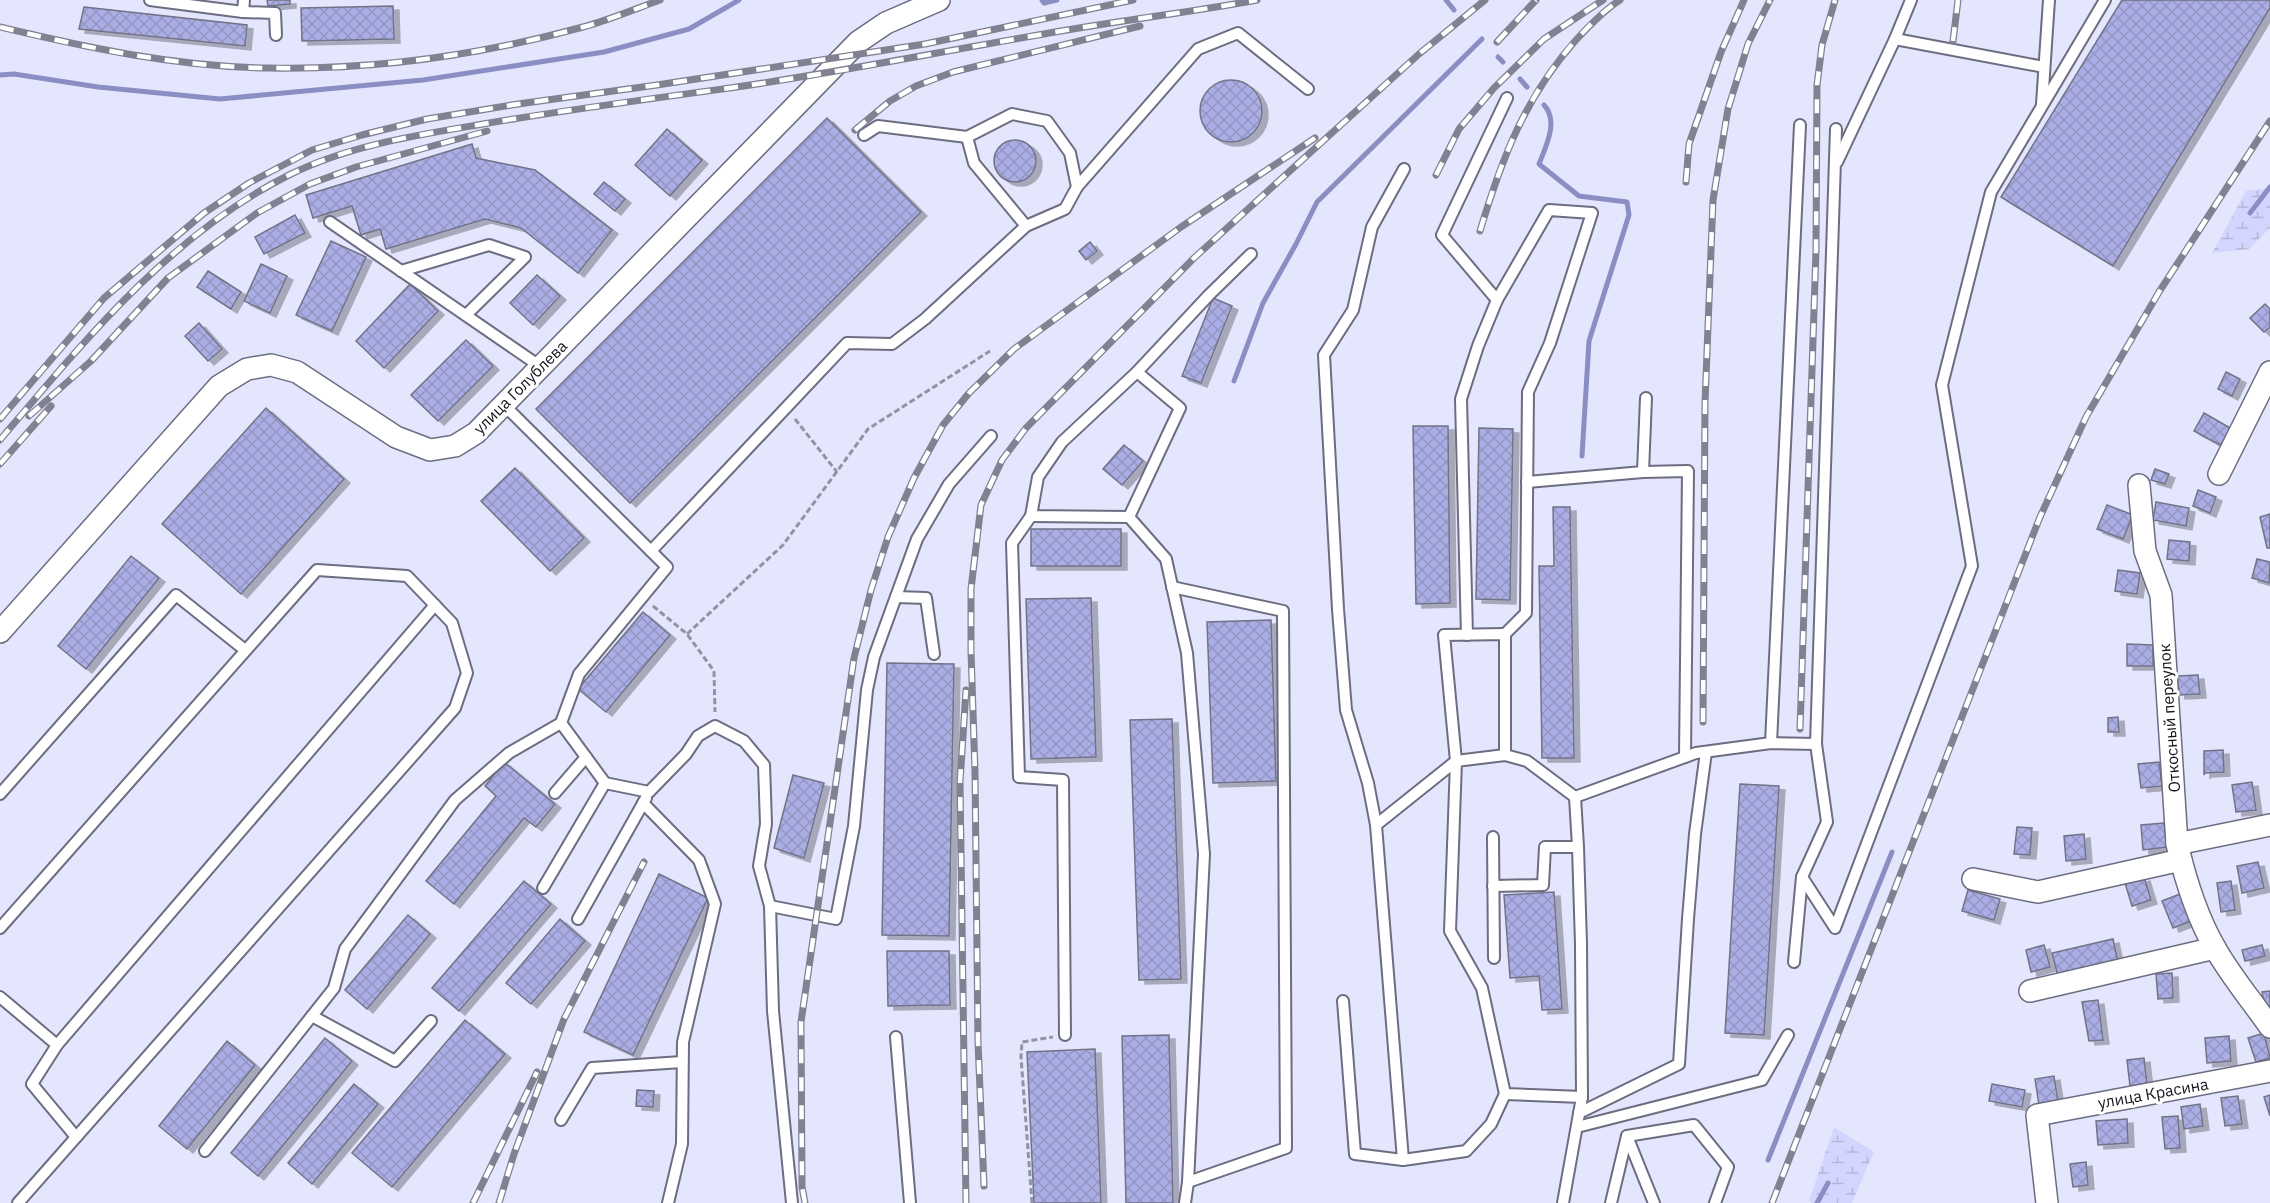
<svg xmlns="http://www.w3.org/2000/svg" width="2270" height="1203" viewBox="0 0 2270 1203" font-family="'IBM Plex Sans',sans-serif">
<defs>
<pattern id="wetland-marsh" width="20" height="14" patternUnits="userSpaceOnUse" patternTransform="scale(1.5)"><rect width="20" height="14" fill="#d3d5fe"/><path d="M1 5h8M5 5V1M11 12h8M15 12V8" fill="none" stroke="#b4b6d9"/></pattern>
<pattern id="building-cross-hatch" width="8" height="8" patternUnits="userSpaceOnUse" patternTransform="scale(1.5)"><rect width="8" height="8" fill="#abaee4"/><path d="M0 0l8 8M0 8l8-8" fill="none" stroke="#9295c3"/></pattern>
<filter id="shadow"><feDropShadow dx="6" dy="4" stdDeviation="0" flood-color="#0004"/></filter>
</defs>
<rect width="100%" height="100%" fill="#e4e6fd"/>
<g fill="url(#wetland-marsh)">
<polygon points="2270,188 2270,228 2249,249 2212,253 2246,191"/>
<polygon points="1834,1127 1874,1152 1852,1203 1812,1203 1809,1201"/>
</g>
<g fill="none" stroke-linecap="round" stroke-linejoin="round">
<g stroke="#8b8ec2" stroke-width="5">
<polyline points="1042,0 1044,3 1057,0"/>
<polyline points="1446,0 1454,10"/>
<polyline points="1498,57 1503,62"/>
<polyline points="0,75 14,74 98,87 220,99 423,80 604,52 689,29 739,0"/>
<polyline points="1520,79 1527,87"/>
<path d="M1544 105C1559 121 1546 146 1539 164L1579 196 1627 202 1629 215 1589 341 1582 456"/>
<polyline points="2250,213 2270,187"/>
<polyline points="1234,381 1263,303 1296,244 1317,202 1482,39"/>
<polyline points="1768,1160 1892,852"/>
<polyline points="1817,1203 1828,1183"/>
</g>
</g>
<g fill="url(#building-cross-hatch)" stroke="#727387" stroke-width="1.5" filter="url(#shadow)">
<polygon points="267,0 290,0 290,4 268,6"/>
<polygon points="2122,0 2270,0 2270,8 2113,266 2001,197"/>
<polygon points="393,6 394,39 302,41 301,8"/>
<polygon points="84,7 247,25 245,46 79,29"/>
<circle cx="1231" cy="111" r="31"/>
<polygon points="827,118 921,212 630,503 536,409"/>
<polygon points="667,129 702,160 670,196 635,165"/>
<circle cx="1015" cy="161" r="21"/>
<polygon points="472,144 476,158 535,170 612,230 578,273 521,228 485,219 386,249 380,229 361,235 352,206 313,218 306,195"/>
<polygon points="604,182 625,199 615,211 594,194"/>
<polygon points="295,215 305,233 264,254 255,237"/>
<polygon points="331,241 366,257 332,331 296,315"/>
<polygon points="1090,242 1097,251 1086,260 1079,251"/>
<polygon points="261,264 287,276 270,313 244,301"/>
<polygon points="208,271 241,292 231,309 197,287"/>
<polygon points="537,275 560,296 533,325 510,303"/>
<polygon points="410,284 438,311 384,368 356,341"/>
<polygon points="1213,298 1232,306 1201,383 1182,376"/>
<polygon points="2265,304 2270,309 2270,327 2264,332 2250,318"/>
<polygon points="199,323 222,349 208,361 185,336"/>
<polygon points="466,340 493,366 438,421 411,395"/>
<polygon points="2226,372 2240,379 2232,396 2218,389"/>
<polygon points="266,408 344,479 241,594 162,524"/>
<polygon points="2204,413 2232,429 2222,446 2194,431"/>
<polygon points="1413,426 1448,426 1450,603 1416,604"/>
<polygon points="1479,428 1513,429 1510,600 1476,599"/>
<polygon points="1124,445 1143,461 1122,485 1103,469"/>
<polygon points="515,468 584,538 550,571 481,501"/>
<polygon points="2155,469 2169,474 2165,484 2151,480"/>
<polygon points="2198,490 2216,497 2210,513 2193,506"/>
<polygon points="2156,502 2189,508 2186,526 2153,520"/>
<polygon points="2107,505 2133,515 2123,539 2097,529"/>
<polygon points="1553,507 1570,507 1574,758 1542,758 1539,566 1554,566"/>
<polygon points="2270,514 2270,548 2267,548 2260,517"/>
<rect x="1031" y="529" width="90" height="37"/>
<polygon points="2169,540 2190,542 2189,561 2167,559"/>
<polygon points="131,556 159,578 86,669 58,646"/>
<polygon points="2257,559 2270,562 2269,583 2252,578"/>
<polygon points="2118,570 2140,573 2137,594 2115,591"/>
<polygon points="1091,598 1096,757 1031,759 1026,599"/>
<polygon points="643,612 670,635 606,712 578,689"/>
<polygon points="1271,620 1276,781 1213,783 1207,622"/>
<polygon points="2127,644 2153,645 2153,666 2127,666"/>
<polygon points="887,663 954,664 949,936 882,935"/>
<polygon points="2198,675 2200,694 2179,695 2177,676"/>
<polygon points="2118,717 2119,732 2108,732 2108,718"/>
<polygon points="1172,719 1181,979 1139,980 1130,720"/>
<polygon points="2223,750 2224,772 2205,773 2204,775 2204,751"/>
<polygon points="504,762 555,804 536,827 524,818 454,904 426,881 496,796 485,786"/>
<polygon points="2159,762 2162,786 2141,788 2138,764"/>
<polygon points="793,775 824,783 804,858 774,848"/>
<polygon points="2252,782 2256,810 2236,812 2232,785"/>
<polygon points="1740,784 1779,786 1764,1035 1725,1033"/>
<polygon points="2164,823 2167,847 2143,850 2141,825"/>
<polygon points="2017,827 2032,828 2030,855 2014,854"/>
<polygon points="2084,834 2086,859 2066,861 2064,836"/>
<polygon points="2258,862 2264,888 2242,893 2237,866"/>
<polygon points="659,874 708,898 633,1055 584,1032"/>
<polygon points="2144,877 2151,900 2132,906 2125,883"/>
<polygon points="524,881 551,904 459,1011 432,988"/>
<polygon points="2231,881 2235,910 2221,912 2217,883"/>
<polygon points="1968,890 2000,899 1994,920 1962,911"/>
<polygon points="1554,892 1562,1009 1542,1010 1539,976 1510,978 1504,895"/>
<polygon points="2180,894 2191,921 2173,928 2162,901"/>
<polygon points="408,915 430,934 367,1009 345,990"/>
<polygon points="560,919 585,941 531,1004 506,983"/>
<polygon points="2113,939 2118,962 2058,976 2052,953"/>
<polygon points="2044,945 2050,967 2031,972 2026,950"/>
<polygon points="2262,945 2265,956 2245,961 2242,950"/>
<polygon points="887,951 949,951 950,1005 888,1006"/>
<polygon points="2172,973 2173,998 2158,999 2156,974"/>
<polygon points="2270,991 2270,1006 2265,1007 2262,992"/>
<polygon points="2098,1000 2103,1040 2089,1041 2082,1002"/>
<polygon points="465,1020 505,1054 392,1187 352,1153"/>
<polygon points="2264,1033 2270,1058 2256,1062 2248,1038"/>
<polygon points="1169,1035 1173,1203 1126,1203 1122,1036"/>
<polygon points="2229,1036 2231,1061 2207,1063 2205,1038"/>
<polygon points="325,1038 352,1061 258,1176 231,1153"/>
<polygon points="227,1041 255,1065 187,1149 159,1126"/>
<polygon points="1095,1049 1101,1203 1034,1203 1027,1052"/>
<polygon points="2144,1058 2147,1085 2130,1086 2127,1060"/>
<polygon points="2054,1076 2058,1102 2039,1105 2035,1079"/>
<polygon points="354,1084 378,1104 312,1184 288,1163"/>
<polygon points="1992,1084 2025,1090 2022,1107 1989,1101"/>
<polygon points="637,1090 654,1091 653,1107 636,1106"/>
<polygon points="2270,1095 2270,1116 2264,1097"/>
<polygon points="2238,1096 2242,1124 2225,1126 2221,1098"/>
<polygon points="2200,1104 2203,1126 2184,1129 2181,1107"/>
<polygon points="2178,1116 2180,1148 2165,1149 2162,1117"/>
<polygon points="2127,1119 2128,1143 2098,1145 2096,1121"/>
<polygon points="2086,1162 2088,1185 2073,1187 2070,1164"/>
</g>
<g fill="none" stroke-linecap="round" stroke-linejoin="round">
<defs>
<g id="lane">
<polyline points="150,0 243,12 244,0"/>
<polyline points="243,12 275,13 276,35"/>
<polyline points="1895,39 1911,0"/>
<polyline points="2042,104 2049,0"/>
<polyline points="864,135 878,126 967,137"/>
<polyline points="1837,162 1895,39 2044,67"/>
<polyline points="1077,187 1198,49 1238,33 1308,89"/>
<polyline points="330,222 541,367"/>
<polyline points="401,271 489,245 525,257 466,315"/>
<polyline points="1137,372 1180,408 1129,517 1166,559 1187,653 1204,854 1188,1182 1185,1203"/>
<polyline points="504,405 667,567 579,674 561,723 605,783 649,792 686,754 698,736 715,726 744,741 764,765 766,824 759,866 770,906 836,919 854,826 867,690 874,657 917,539 949,484 991,436"/>
<polyline points="1643,472 1646,398"/>
<polyline points="1527,482 1643,472 1688,471 1685,757"/>
<polyline points="1031,516 1012,543 1019,777 1063,780 1065,1035"/>
<polyline points="1129,517 1031,516 1038,477 1062,442 1137,372 1209,295 1251,254"/>
<polyline points="651,551 847,343 892,344 925,319 1026,226 1065,209 1077,187 1070,153 1047,121 1012,114 967,137 974,163 1026,226"/>
<polyline points="1172,587 1283,611 1286,1148 1188,1182"/>
<polyline points="896,597 926,598 934,654"/>
<polyline points="1505,634 1526,613 1528,392 1550,343 1592,213 1549,210 1497,300 1442,235 1507,98"/>
<polyline points="1467,635 1461,399 1478,346 1497,300"/>
<polyline points="1771,743 1800,125"/>
<polyline points="555,793 586,757"/>
<polyline points="0,794 176,595 245,650"/>
<polyline points="1575,797 1527,761 1505,755 1456,761 1450,931 1482,988 1505,1094 1582,1097"/>
<polyline points="643,803 699,860 715,904 683,1042 682,1144 668,1203"/>
<polyline points="1376,825 1368,783 1346,710 1338,609 1324,355 1353,310 1372,227 1404,169"/>
<polyline points="1493,837 1494,958"/>
<polyline points="1802,877 1835,928 1972,566 1942,385 1991,192 2105,0"/>
<polyline points="1493,886 1543,885 1545,847 1578,847"/>
<polyline points="543,888 605,783"/>
<polyline points="770,906 773,1011 792,1203"/>
<polyline points="578,919 646,798"/>
<polyline points="0,928 317,570 407,576 452,623 467,673 455,708 18,1203"/>
<polyline points="1794,962 1802,877 1827,822 1816,744"/>
<polyline points="0,997 57,1045 435,605"/>
<polyline points="1343,1001 1355,1154 1403,1160 1466,1151 1491,1124 1505,1094"/>
<polyline points="312,1016 395,1061 431,1021"/>
<polyline points="896,1037 910,1203"/>
<polyline points="57,1045 32,1084 76,1137"/>
<polyline points="1579,1113 1679,1064 1688,919 1695,834 1706,752"/>
<polyline points="561,1120 592,1068 682,1062"/>
<polyline points="1577,1127 1762,1080 1788,1035"/>
<polyline points="205,1151 334,988 345,949 455,800 509,753 561,723"/>
<polyline points="1403,1160 1376,825 1456,761 1444,635 1505,634 1505,755"/>
<polyline points="1563,1203 1582,1097 1581,944 1578,847 1575,797 1696,753 1771,743 1816,744 1836,129"/>
<polyline points="1611,1203 1627,1136"/>
<polyline points="1654,1203 1627,1136 1694,1125 1728,1167 1715,1203"/>
</g>
<g id="street">
<polyline points="2219,474 2270,372"/>
<path d="M2139 485 2145 551 2161 595 2177 844C2185 878 2197 917 2215 948 2230 975 2252 1001 2270 1027"/>
<polyline points="0,632 219,386 247,369 271,365 297,372 396,437 430,450 455,446 476,433 858,42 886,23 939,0"/>
<polyline points="2177,844 2270,825"/>
<polyline points="1973,879 2038,892 2181,860"/>
<polyline points="2030,991 2215,948"/>
<polyline points="2047,1203 2037,1115 2270,1071"/>
</g>
</defs>
<use href="#lane" stroke="#6c6d81" stroke-width="14"/>
<use href="#street" stroke="#6c6d81" stroke-width="24"/>
<g stroke="#9193a4" stroke-width="3" stroke-dasharray="6 3" stroke-linecap="butt">
<polyline points="795,419 837,472"/>
<polyline points="653,606 687,634 714,671 715,712"/>
<polyline points="687,634 783,545 868,429 990,351"/>
<polyline points="1032,1203 1021,1057 1022,1042 1053,1037"/>
</g>
<use href="#lane" stroke="#fff" stroke-width="10"/>
<use href="#street" stroke="#fff" stroke-width="21"/>
<defs>
<g id="rail">
<path d="M0 27C88 48 178 67 269 68 374 70 481 55 583 27 609 20 635 9 660 0"/>
<polyline points="1953,41 1958,0"/>
<polyline points="1497,42 1536,0"/>
<polyline points="855,130 890,101 916,86 953,72 1140,26"/>
<polyline points="1436,175 1459,129 1494,88 1544,39 1603,0"/>
<polyline points="1686,182 1689,144 1721,52 1744,0"/>
<path d="M1480 231C1502 158 1525 97 1576 40 1589 26 1604 10 1620 0"/>
<polyline points="29,416 91,361 168,278 257,213 310,184 356,167 487,131"/>
<polyline points="0,419 104,298 204,213 249,183 312,150 362,135 427,119 518,104 657,85 925,44 1133,0"/>
<path d="M0 440C84 341 171 234 289 175 349 145 418 135 483 124 565 110 648 99 730 88 835 73 939 52 1044 34 1115 21 1186 13 1257 0"/>
<polyline points="0,464 51,406"/>
<polyline points="1703,722 1705,403 1713,200 1728,109 1748,44 1770,0"/>
<polyline points="1800,729 1816,250 1817,85 1822,45 1835,0"/>
<polyline points="984,1186 978,1042 975,772 971,651 971,589 981,505 1002,460 1026,428 1194,258 1419,54 1485,0"/>
<polyline points="473,1203 537,1072"/>
<polyline points="499,1203 514,1154 564,1019 644,862"/>
<polyline points="805,1203 802,1187 801,1022 854,658 871,590 888,537 914,478 943,425 969,393 1014,349 1181,227 1315,138"/>
<polyline points="966,1203 960,782 966,690"/>
<polyline points="1772,1203 2040,517 2086,417 2159,292 2270,121"/>
</g>
</defs>
<use href="#rail" stroke="#808191" stroke-width="7"/>
<use href="#rail" stroke="#fff" stroke-width="4.5" stroke-dasharray="14" stroke-linecap="butt"/>
</g>
<g text-anchor="middle" dominant-baseline="central" stroke-width="6" stroke-linejoin="round" paint-order="stroke">
<g font-size="16" fill="#14141c" stroke="#fff">
<text transform="translate(520 387) rotate(-45)">улица Голублева</text>
<text transform="translate(2169 718) rotate(-94)">Откосный переулок</text>
<text transform="translate(2153 1093) rotate(-10)">улица Красина</text>
</g>
</g>
</svg>
